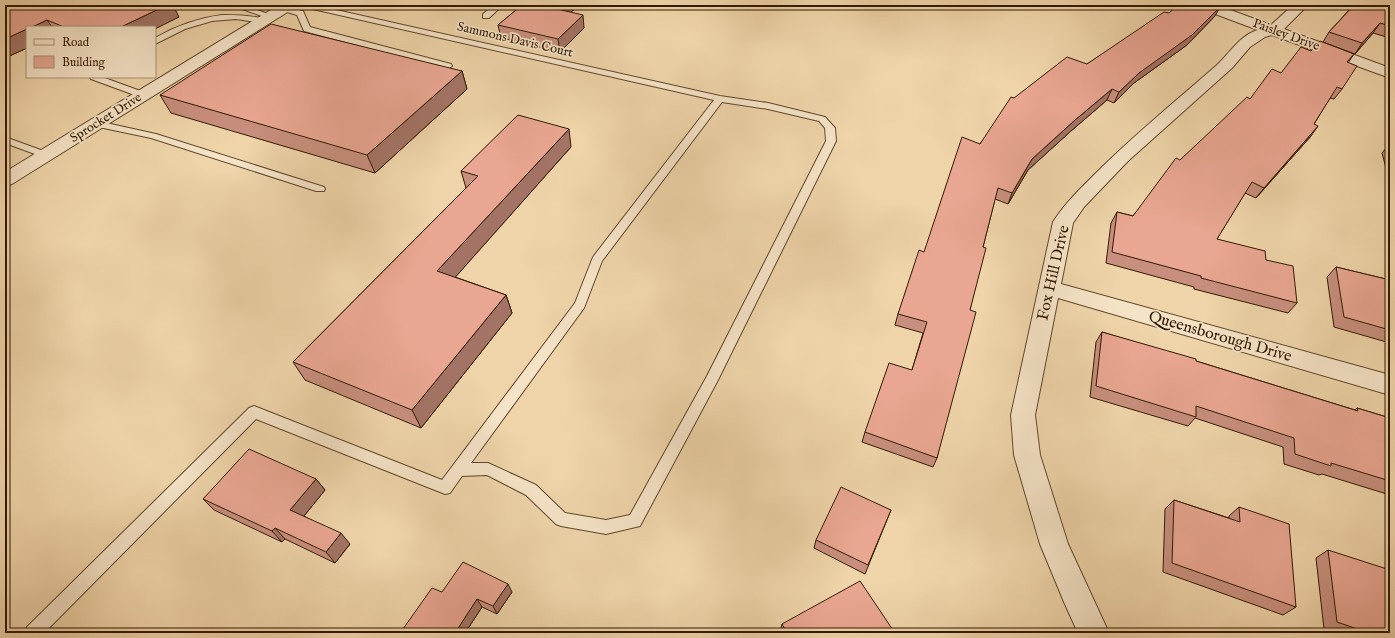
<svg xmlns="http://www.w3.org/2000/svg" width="1395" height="638" viewBox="0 0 1395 638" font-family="'IM FELL English',serif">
<rect width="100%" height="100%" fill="#efd4a9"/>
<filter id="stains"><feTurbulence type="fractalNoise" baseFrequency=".005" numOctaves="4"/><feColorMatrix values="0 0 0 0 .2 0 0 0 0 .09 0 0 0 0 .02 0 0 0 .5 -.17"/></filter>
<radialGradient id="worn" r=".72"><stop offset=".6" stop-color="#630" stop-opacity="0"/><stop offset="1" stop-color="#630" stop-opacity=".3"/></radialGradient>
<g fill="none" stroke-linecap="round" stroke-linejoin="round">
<defs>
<g id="lane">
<polygon points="231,5 243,5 274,16 270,18 267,18"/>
<path d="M300 5H314L720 96 768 103 825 117 835 128 836 141 718 380 640 526 606 534 561 526 556 524 526 495 487 475 462 476 450 493 445 494 256 419 44 633H25L27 627 249 408 254 406 259 408 442 480 575 303 593 257 714 100 304 7ZM722 102 768 109 819 121 825 128 826 141 707 376 630 515 606 520 565 513 536 485 488 463H471L584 308 602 261Z"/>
<polygon points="494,5 503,5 489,18 483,18 483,14"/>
<polygon points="280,6 283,6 303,11 310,27 451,64 452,66 448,69 304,31 297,15 280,10"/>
<path d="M222 15C232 15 259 15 267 21L263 23 236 19 212 21 185 29 155 44V38C176 26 198 18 222 15Z"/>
<polygon points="90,77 102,77 146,93 147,95 146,97 140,97 91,79"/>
<polygon points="97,121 156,134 324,187 325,189 324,191 316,191 151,138 94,126 92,124"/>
<polygon points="5,137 49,153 51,155 46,158 43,157 5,143"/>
</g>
<g id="street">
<polygon points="279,5 296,5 294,8 12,184 5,186 5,172"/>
<path d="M1197 5H1217L1271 25 1293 5H1308L1284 29 1390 68V78L1272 35 1265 37 1250 47 1232 68 1128 161 1084 207 1073 223 1061 284 1390 375V395L1058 298 1035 415 1040 455 1068 544 1109 633H1078L1064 602 1040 544 1014 455 1011 415 1053 222C1065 203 1081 188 1097 172 1135 134 1177 100 1217 65 1230 53 1240 35 1258 30L1199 8Z"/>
</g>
</defs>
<use href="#lane" stroke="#60482a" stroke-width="2"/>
<use href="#street" stroke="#60482a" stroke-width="2"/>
<use href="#lane" fill="#f5e3c7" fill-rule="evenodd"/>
<use href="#street" fill="#f5e3c7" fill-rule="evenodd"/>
</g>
<g fill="#c88f7e" stroke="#311900">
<polygon points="5,5 179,17 155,27 27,27 27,48 5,58"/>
<polygon points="369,5 391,5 386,9"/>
<polygon points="522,5 579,5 571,12 584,28 560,52 501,38 498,25"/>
<polygon points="1352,5 1390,5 1390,38 1373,33 1355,54 1323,42 1329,32 1349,10"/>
<polygon points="1169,13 1215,16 1187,45 1134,83 1114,103 1107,100 1071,131 1028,170 1008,204 995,199 983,247 970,310 937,458 933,467 862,442 865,432 912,370 923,333 895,325 898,314 924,252 980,144 1014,98 1087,64"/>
<polygon points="1311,51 1354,54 1348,63 1342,89 1334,99 1330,98 1314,124 1311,136 1256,198 1245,193 1217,239 1266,260 1297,303 1288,313 1194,289 1194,287 1106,263 1111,223 1117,212 1133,216 1180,160 1250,99 1281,73"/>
<polygon points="462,71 467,89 375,173 171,113 160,95"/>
<polygon points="1390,143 1390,183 1382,153"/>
<polygon points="571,147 455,277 506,295 512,313 421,428 305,380 293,362 466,188 461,171"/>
<polygon points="1336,267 1390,280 1390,343 1334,327 1327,277"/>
<polygon points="1102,332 1355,410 1357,408 1390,418 1390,495 1322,474 1319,475 1284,464 1283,447 1195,418 1188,426 1090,397 1096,342"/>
<polygon points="316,479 325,490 304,516 350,544 335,563 285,539 282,542 214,510 203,499"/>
<polygon points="1174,500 1229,518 1229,516 1239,507 1296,607 1283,615 1163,572 1165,509"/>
<polygon points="891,510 865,574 814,548 816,540"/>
<polygon points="1328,550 1390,633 1334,633 1324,629 1316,558"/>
<polygon points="442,592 512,592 497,614 482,607 465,633 407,633 403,629"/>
<polygon points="782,624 895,633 781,633 780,632"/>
</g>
<g fill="#a37466" stroke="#311900">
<polygon points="167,5 173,5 179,17 155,29 155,27 121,27"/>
<polygon points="384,5 391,5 386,9"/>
<polygon points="562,5 579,5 559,23 557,9"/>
<polygon points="1221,6 1215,16 1187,45 1134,83 1114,103 1119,92 1139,73"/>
<polygon points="583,15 584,28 560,52 558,39"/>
<polygon points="47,20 52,27 32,27"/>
<polygon points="1380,23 1373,33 1355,54 1362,43"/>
<polygon points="27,29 27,48 5,58 5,39"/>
<polygon points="462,71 467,89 375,173 367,155"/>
<polygon points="1112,89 1107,100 1071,131 1028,170 1008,204 1012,193 1032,159 1075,120"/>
<polygon points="1318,126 1311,136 1256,198 1264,188"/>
<polygon points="569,129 571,147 444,290 437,271"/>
<polygon points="506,295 512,313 421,428 412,410"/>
<polygon points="316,479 325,490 300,521 290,510"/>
<polygon points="275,528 285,539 282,542 272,531"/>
<polygon points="341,533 350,544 335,563 326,552"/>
<polygon points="508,584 512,592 497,614 493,606"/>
<polygon points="477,599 482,607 465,633 455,633"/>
</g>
<g fill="#e9a692" stroke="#311900">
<polygon points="5,5 167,5 121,27 64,27 47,20 32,27 27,27 27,29 5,39"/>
<polygon points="522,5 562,5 557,9 583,15 558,39 498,25"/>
<polygon points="1178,5 1219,5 1221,6 1192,35 1139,73 1119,92 1112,89 1075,120 1032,159 1012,193 998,188 983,247 986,248 970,310 976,312 937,458 865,432 889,363 912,370 927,322 898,314 919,250 924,252 962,137 980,144 1011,97 1014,98 1067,57 1087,64 1164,12 1169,13"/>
<polygon points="1354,5 1390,5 1390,26 1380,23 1362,43 1329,32"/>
<polygon points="271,24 462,71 367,155 160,95"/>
<polygon points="1320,41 1354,54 1347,62 1357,66 1342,89 1337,87 1314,124 1318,126 1264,188 1252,182 1217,239 1265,251 1266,260 1293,266 1297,303 1201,278 1201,276 1112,252 1117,212 1133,216 1176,158 1180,160 1247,97 1250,99 1272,69 1281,73 1301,47 1311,51"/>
<polygon points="518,115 569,129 437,271 506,295 412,410 293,362 478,176 461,171"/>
<polygon points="1336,267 1390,280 1390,330 1344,317"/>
<polygon points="1102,332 1196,359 1196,361 1358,411 1357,408 1390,418 1390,481 1331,463 1331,466 1295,454 1294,438 1196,406 1196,417 1096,386"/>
<polygon points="249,449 316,479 290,510 341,533 326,552 275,528 272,531 203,499"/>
<polygon points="841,487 891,510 868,565 816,540"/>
<polygon points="1174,500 1240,522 1239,507 1289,524 1296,607 1172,563"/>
<polygon points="1328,550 1390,570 1390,633 1369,633 1337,622"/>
<polygon points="463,562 508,584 493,606 477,599 455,633 411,633 403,629 432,588 442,592"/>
<polygon points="860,581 895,633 787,633 782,624"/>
</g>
<g text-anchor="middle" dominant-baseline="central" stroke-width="3.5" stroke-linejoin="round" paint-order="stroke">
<g font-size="13" fill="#311900" stroke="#f5e3c7">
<text transform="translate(1286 35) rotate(20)">Paisley Drive</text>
<text transform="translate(515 40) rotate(13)">Sammons Davis Court</text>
<text transform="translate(106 118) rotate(-32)">Sprocket Drive</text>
</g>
<g font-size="16" fill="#311900" stroke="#f5e3c7">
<text transform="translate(1054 273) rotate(-77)">Fox Hill Drive</text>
<text transform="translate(1220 337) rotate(16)">Queensborough Drive</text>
</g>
</g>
<rect width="1395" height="638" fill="none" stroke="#efd4a9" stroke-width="20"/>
<rect x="6" y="6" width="1383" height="626" fill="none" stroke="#311900" stroke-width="2"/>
<rect x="10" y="10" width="1375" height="618" fill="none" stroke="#311900"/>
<rect x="26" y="26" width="130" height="52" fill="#f5e3c7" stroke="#a79277"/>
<rect x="34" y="39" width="20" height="6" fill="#f5e3c7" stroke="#a79277"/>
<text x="62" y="46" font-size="12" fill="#311900">Road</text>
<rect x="34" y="56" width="20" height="12" fill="#e9a692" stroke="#a79277"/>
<text x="62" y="66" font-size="12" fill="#311900">Building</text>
<rect width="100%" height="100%" filter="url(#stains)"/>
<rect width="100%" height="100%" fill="url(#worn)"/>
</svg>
